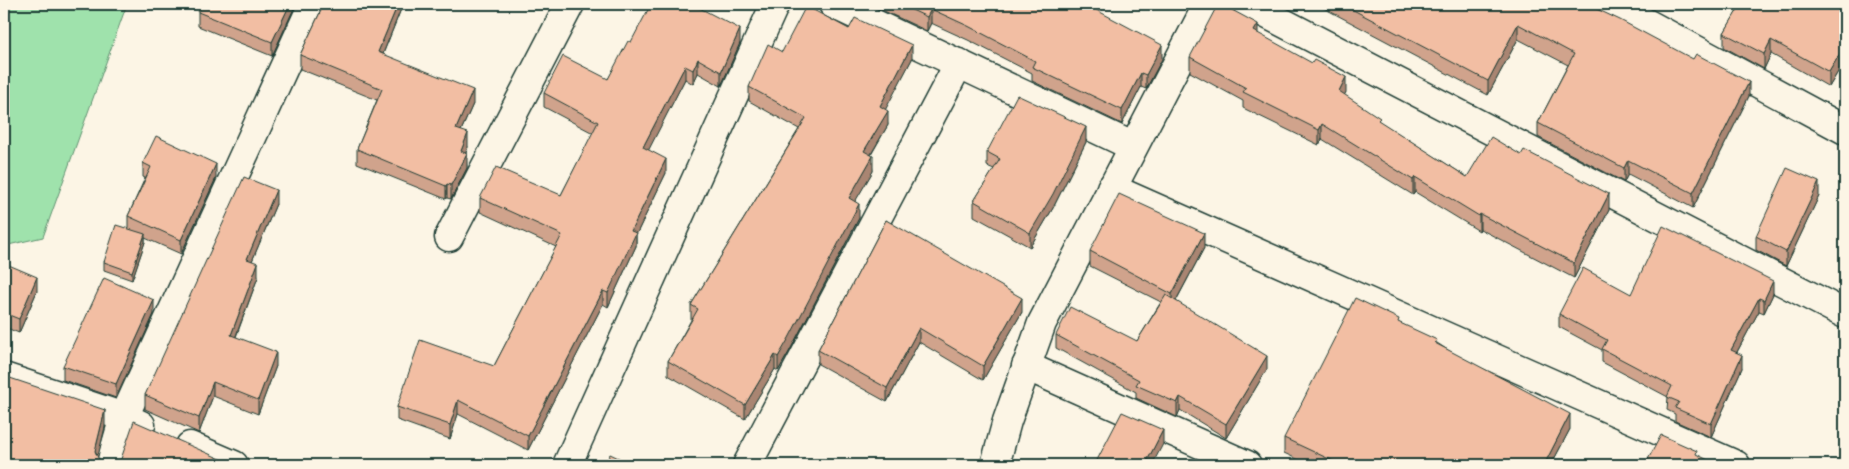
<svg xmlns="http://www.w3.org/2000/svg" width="1849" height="469" viewBox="0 0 1849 469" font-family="'Playpen Sans',sans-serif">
<rect width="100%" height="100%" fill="#fcf5e5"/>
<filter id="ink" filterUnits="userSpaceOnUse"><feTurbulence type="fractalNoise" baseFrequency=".02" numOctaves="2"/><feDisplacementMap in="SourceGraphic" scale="10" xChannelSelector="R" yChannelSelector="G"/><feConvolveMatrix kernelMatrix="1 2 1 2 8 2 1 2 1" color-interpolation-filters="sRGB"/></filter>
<g filter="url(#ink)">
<polygon fill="#9fe2ac" stroke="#5f9070" points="4,4 127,4 43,237 4,246"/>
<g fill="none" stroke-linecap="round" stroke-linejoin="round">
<defs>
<g id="minor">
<polyline points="833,4 1132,146"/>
<polyline points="1247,4 1845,314"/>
<polyline points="1611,4 1845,130"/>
<polyline points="1111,188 1736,465"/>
<polyline points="449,237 570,4"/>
<polyline points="1026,366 1247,465"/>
<polyline points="4,377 124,417 313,4"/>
<polyline points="190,446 234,465"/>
<polyline points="110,465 124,417 141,425"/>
<polyline points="567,465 775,4"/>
<polyline points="747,465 959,63"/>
<polyline points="995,465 1007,421 1042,323 1208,4"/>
</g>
</defs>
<use href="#minor" stroke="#1f3d34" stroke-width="31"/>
<use href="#minor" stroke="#fcf5e5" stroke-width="28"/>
</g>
<g fill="#d0a38c" stroke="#1f3d34">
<polygon points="296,4 272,56 198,26 198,12"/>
<polygon points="324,4 403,4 383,54 473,104 461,131 468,147 466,153 467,168 451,199 447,198 446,199 357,163 357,149 377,100 300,69 300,55"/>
<polygon points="869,4 1085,4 1162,59 1146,89 1141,87 1122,124 1032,81 1032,73 968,40 931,23 927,31"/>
<polygon points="1316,4 1586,4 1749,96 1693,208 1628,174 1624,182 1538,137 1538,123 1568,65 1518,39 1488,95"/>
<polygon points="1732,4 1845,4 1845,60 1829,87 1771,54 1764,69 1724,47 1724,33 1739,8"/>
<polygon points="849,29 912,59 885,109 888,125 871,155 873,171 855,201 859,218 789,352 778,371 775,369 745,419 668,375 668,361 691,320 691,305 799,129 749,101 749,87 782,52"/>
<polygon points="1258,34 1346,92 1344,95 1380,122 1467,177 1609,210 1574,278 1480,229 1479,231 1415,192 1413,195 1322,139 1319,145 1243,108 1243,101 1190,72 1190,57"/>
<polygon points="631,42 740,43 721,86 698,73 693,84 685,79 648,150 666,173 636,235 636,246 608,307 603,304 528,450 458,414 450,439 397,420 397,407 494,366 556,247 480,212 480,198 561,195 593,133 544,107 544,93 608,79"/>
<polygon points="1086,142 1053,208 1030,247 974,216 974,201 994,169 987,166 987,152"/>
<polygon points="143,163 216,178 181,254 145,238 145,242 132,280 104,270 104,262 128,229 128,216 145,178 143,177"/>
<polygon points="1819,196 1786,266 1756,250 1756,236"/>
<polygon points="276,204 252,261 258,277 236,337 276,366 258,414 213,396 199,433 145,409 145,395"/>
<polygon points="886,220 1022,312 983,380 919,342 887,402 818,364 818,350"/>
<polygon points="1204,248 1176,301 1267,369 1226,438 1180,410 1177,417 1136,398 1136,392 1056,348 1056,335 1137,341 1161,302 1090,266 1090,251"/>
<polygon points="4,263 37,291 19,333 4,327"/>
<polygon points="1631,294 1773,294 1764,313 1759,311 1737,352 1742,368 1711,437 1675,421 1675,414 1667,410 1668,397 1602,362 1602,350 1559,327 1559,314"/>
<polygon points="154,314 116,398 63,380 63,366"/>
<polygon points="1399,323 1437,343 1570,429 1551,465 1310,465 1284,453 1284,438"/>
</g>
<g fill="#a98572" stroke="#1f3d34">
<polygon points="290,4 296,4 272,56 272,42"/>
<polygon points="398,4 403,4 378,66 378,52"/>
<polygon points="931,9 931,23 927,31 927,17"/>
<polygon points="1258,24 1258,39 1254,31"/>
<polygon points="1518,24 1518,39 1488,95 1488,81"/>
<polygon points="740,29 740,43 721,86 721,72"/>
<polygon points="1771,40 1771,54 1764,69 1764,54"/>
<polygon points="912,45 912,59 880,120 880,106"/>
<polygon points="1162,45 1162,59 1146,89 1146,75"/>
<polygon points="1845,45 1845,60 1829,87 1829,72"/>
<polygon points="698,59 698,73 693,84 693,70"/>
<polygon points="685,66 685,79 643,161 643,147"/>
<polygon points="1141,73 1141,87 1122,124 1122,110"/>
<polygon points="1346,77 1346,92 1339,106 1339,91"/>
<polygon points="1749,82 1749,96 1693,208 1693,193"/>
<polygon points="473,90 473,104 456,142 456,129"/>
<polygon points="888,111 888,125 864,166 864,151"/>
<polygon points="1322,124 1322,139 1319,145 1319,130"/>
<polygon points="1086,127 1086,142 1053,208 1030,247 1030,233"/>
<polygon points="468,133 468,147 461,165 461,151"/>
<polygon points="467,154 467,168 451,199 451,185"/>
<polygon points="873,156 873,171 849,212 849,198"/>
<polygon points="666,159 666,173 636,235 636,246 608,307 608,293 631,231"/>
<polygon points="1628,160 1628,174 1624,182 1624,168"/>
<polygon points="216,164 216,178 181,254 181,240"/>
<polygon points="1415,177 1415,192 1413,195 1413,180"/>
<polygon points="1819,182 1819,196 1786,266 1786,252"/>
<polygon points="447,184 447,198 446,199 446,186"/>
<polygon points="276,190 276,204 247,273 247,259"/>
<polygon points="1609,194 1609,210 1574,278 1574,263"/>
<polygon points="859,204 859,218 789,352 778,371 778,357"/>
<polygon points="1480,214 1480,229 1479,231 1479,216"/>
<polygon points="1204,233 1204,248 1172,308 1172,294"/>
<polygon points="145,234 145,242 132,280 132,272"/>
<polygon points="258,263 258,277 231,349 231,335"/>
<polygon points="37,277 37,291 19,333 19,319"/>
<polygon points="1773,281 1773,294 1764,313 1764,300"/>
<polygon points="603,291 603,304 528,450 528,436"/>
<polygon points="1022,298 1022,312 983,380 983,366"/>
<polygon points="1759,298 1759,311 1731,363 1731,350"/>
<polygon points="154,300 154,314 116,398 116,384"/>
<polygon points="919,328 919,342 887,402 887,388"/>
<polygon points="276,352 276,366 258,414 258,400"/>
<polygon points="775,355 775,369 745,419 745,405"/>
<polygon points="1742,355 1742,368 1711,437 1711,424"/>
<polygon points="1267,356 1267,369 1226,438 1226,424"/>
<polygon points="213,382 213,396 199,433 199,418"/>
<polygon points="1180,397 1180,410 1177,417 1177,403"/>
<polygon points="458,400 458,414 450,439 450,425"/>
<polygon points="105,410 105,427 96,465 95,451"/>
<polygon points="1570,414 1570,429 1551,465 1544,465"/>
<polygon points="1163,430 1163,444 1152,465 1145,465"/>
</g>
<g fill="#f2bea3" stroke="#1f3d34">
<polygon points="202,4 290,4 272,42 198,12"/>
<polygon points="324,4 398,4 378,52 473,90 456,129 468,133 461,151 467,154 451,185 447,184 446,186 357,149 382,89 300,55"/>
<polygon points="651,4 692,4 740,29 721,72 698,59 693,70 685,66 643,147 666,159 631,231 636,233 608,293 603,291 528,436 458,400 450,425 397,407 420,340 494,366 562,235 480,198 496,167 561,195 598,122 544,93 563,56 608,79 628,41 631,42"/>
<polygon points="899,4 1085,4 1162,45 1146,75 1141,73 1122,110 1032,67 1035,61 968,26 931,9 927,17"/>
<polygon points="1218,4 1221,4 1258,24 1254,31 1312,63 1314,60 1346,77 1339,91 1380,118 1378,120 1467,177 1491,137 1521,155 1524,150 1609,194 1574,263 1480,214 1479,216 1415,177 1413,180 1322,124 1319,130 1243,92 1246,88 1190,57"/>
<polygon points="1342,4 1586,4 1620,20 1693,59 1696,54 1749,82 1693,193 1628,160 1624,168 1538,123 1574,54 1518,24 1488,81"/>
<polygon points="1741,4 1845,4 1845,45 1829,72 1771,40 1764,54 1724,33"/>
<polygon points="806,6 849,29 855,18 912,45 880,106 888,111 864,151 873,156 849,198 859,204 789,338 778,357 775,355 745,405 668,361 698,309 691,305 806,118 749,87 768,44 782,52"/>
<polygon points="1017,95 1086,127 1053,194 1030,233 974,201 1000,159 987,152"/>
<polygon points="156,136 216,164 181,240 128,216 151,167 143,163"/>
<polygon points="1787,168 1819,182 1786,252 1756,236"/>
<polygon points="244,177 276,190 247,259 258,263 231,335 276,352 258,400 213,382 199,418 145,395"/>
<polygon points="1119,194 1204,233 1172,294 1090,251"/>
<polygon points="886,220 1022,298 983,366 919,328 887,388 818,350"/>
<polygon points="116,225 145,234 132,272 104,262"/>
<polygon points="1663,226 1773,281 1764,300 1759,298 1731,350 1742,355 1711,424 1675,408 1679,402 1667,397 1672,386 1602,349 1607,340 1559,314 1583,268 1631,294"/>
<polygon points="4,263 37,277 19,319 4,313"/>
<polygon points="104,278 154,300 116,384 63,366"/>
<polygon points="1166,295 1267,356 1226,424 1180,397 1177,403 1136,385 1139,380 1056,335 1070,307 1137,341"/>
<polygon points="1355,298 1399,319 1398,322 1437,340 1435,343 1570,414 1544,465 1342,465 1284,438"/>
<polygon points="4,376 105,410 95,451 98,458 105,463 114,463 121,459 134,421 223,460 221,465 4,465"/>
<polygon points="1122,412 1163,430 1145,465 1098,465 1095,464"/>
<polygon points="1661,435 1697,451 1696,454 1718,465 1645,465"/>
<polygon points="610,454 634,465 605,465"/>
</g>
</g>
<rect width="1849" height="469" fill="none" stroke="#fcf5e5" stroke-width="20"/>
<rect x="10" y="10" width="1829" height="449" fill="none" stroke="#1f3d34" stroke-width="2" filter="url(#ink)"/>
</svg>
